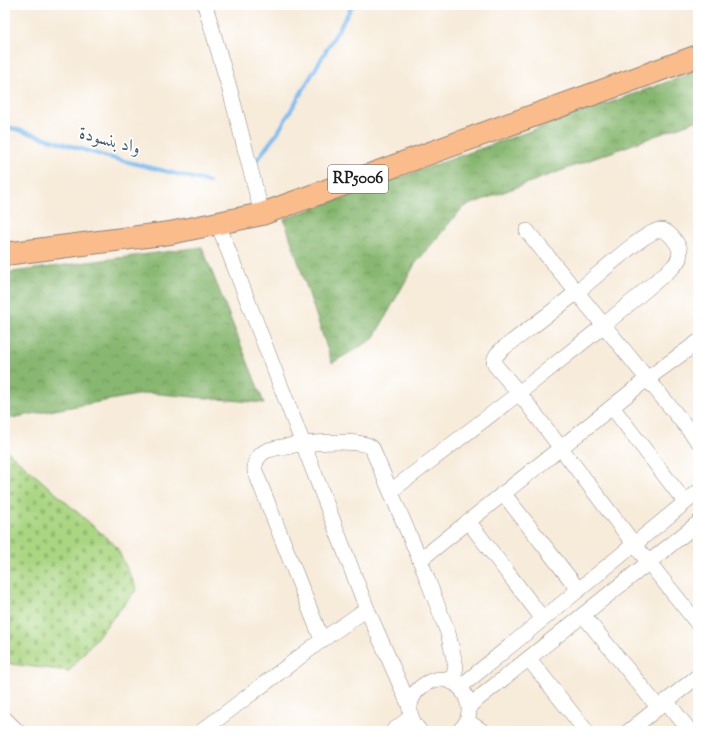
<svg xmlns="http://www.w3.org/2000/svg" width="703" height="736" viewBox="0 0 703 736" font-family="'Sorts Mill Goudy',Amiri,serif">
<defs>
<pattern id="forest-crowns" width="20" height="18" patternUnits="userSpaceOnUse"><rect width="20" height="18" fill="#87b770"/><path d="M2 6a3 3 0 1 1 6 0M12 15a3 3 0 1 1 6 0" fill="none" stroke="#6e945b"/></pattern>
<pattern id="cemetery-stones" width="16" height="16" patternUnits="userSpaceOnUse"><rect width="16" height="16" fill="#aad682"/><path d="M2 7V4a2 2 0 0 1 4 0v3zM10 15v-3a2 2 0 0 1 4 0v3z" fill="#92b770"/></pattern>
</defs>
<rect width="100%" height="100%" fill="#fff"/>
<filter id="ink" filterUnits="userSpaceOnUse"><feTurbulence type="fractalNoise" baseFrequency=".025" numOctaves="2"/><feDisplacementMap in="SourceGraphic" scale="8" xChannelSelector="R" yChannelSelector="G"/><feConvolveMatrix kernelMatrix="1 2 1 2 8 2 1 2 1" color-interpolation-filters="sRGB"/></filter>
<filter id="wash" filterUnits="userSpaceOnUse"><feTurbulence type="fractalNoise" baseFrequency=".012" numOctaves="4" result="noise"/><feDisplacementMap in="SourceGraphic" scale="16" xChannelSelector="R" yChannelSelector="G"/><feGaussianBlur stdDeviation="0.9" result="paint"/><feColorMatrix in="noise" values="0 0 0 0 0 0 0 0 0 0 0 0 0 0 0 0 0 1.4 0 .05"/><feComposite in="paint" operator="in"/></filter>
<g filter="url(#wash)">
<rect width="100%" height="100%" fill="#f7ebd9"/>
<g fill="url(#forest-crowns)" stroke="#526a46">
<polygon points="698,71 698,120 463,207 415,264 373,339 332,363 284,219"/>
<polygon points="202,247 264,403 148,393 5,419 5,273"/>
</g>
<polygon fill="url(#cemetery-stones)" stroke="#63794f" points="5,449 116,546 137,589 69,671 11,664 5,659"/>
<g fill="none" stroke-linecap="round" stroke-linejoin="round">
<g stroke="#7dbef2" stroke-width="4">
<polyline points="5,126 108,157 209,182"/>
<polyline points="253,165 278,132 353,5"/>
</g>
</g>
</g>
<g filter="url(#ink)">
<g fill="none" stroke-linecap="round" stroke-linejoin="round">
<defs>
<g id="minor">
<polyline points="205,5 231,94 262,214"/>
<polyline points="218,224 367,609 410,707"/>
<polyline points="527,231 698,441"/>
<polyline points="612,407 685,502"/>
<path d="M391 491 519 393 603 326 674 266 679 259 680 250C677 242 668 229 659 230 641 234 595 278 578 291 555 310 530 328 505 347 499 352 492 357 495 365L519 393 634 544 698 624"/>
<polyline points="503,493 578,589"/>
<polyline points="468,521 543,619"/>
<polyline points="420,560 647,379 698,342"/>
<polyline points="583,615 658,707"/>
<path d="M322 640 255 471C254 463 257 457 264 452 278 444 359 437 371 447 373 449 374 451 374 453L420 560 448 633 456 667 452 682"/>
<polyline points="529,659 586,731"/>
<polyline points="460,687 698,492"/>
<polyline points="666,701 690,731"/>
<polyline points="469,706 698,523"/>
<polyline points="5,719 17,731"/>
<polyline points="467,721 482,731"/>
<polyline points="202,731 322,640 367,609"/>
<polyline points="393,731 411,717"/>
<path d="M420 731C384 694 454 652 468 703 471 713 467 725 459 731"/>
<polyline points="629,731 698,676"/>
</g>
<polyline id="primary" points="5,254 170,233 262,214 698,56"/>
</defs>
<use href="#minor" stroke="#8a847a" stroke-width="16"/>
<use href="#primary" stroke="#8a847a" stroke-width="24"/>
<use href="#minor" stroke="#fff" stroke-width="15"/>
<use href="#primary" stroke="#fabc8b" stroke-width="22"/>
</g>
</g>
<g text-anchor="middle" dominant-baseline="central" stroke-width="3.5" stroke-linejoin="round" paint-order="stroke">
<rect fill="#fff" stroke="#606060" stroke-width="1" x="328" y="165" width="60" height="28" rx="3"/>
<g font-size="16" font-weight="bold" fill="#1c1c1c">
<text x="358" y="179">RP5006</text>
</g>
<g font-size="18" font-style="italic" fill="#435d72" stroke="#fff">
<text transform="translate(110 142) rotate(15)">واد بنسودة</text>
</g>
</g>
<rect width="703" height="736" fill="none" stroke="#fff" stroke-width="20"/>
</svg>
